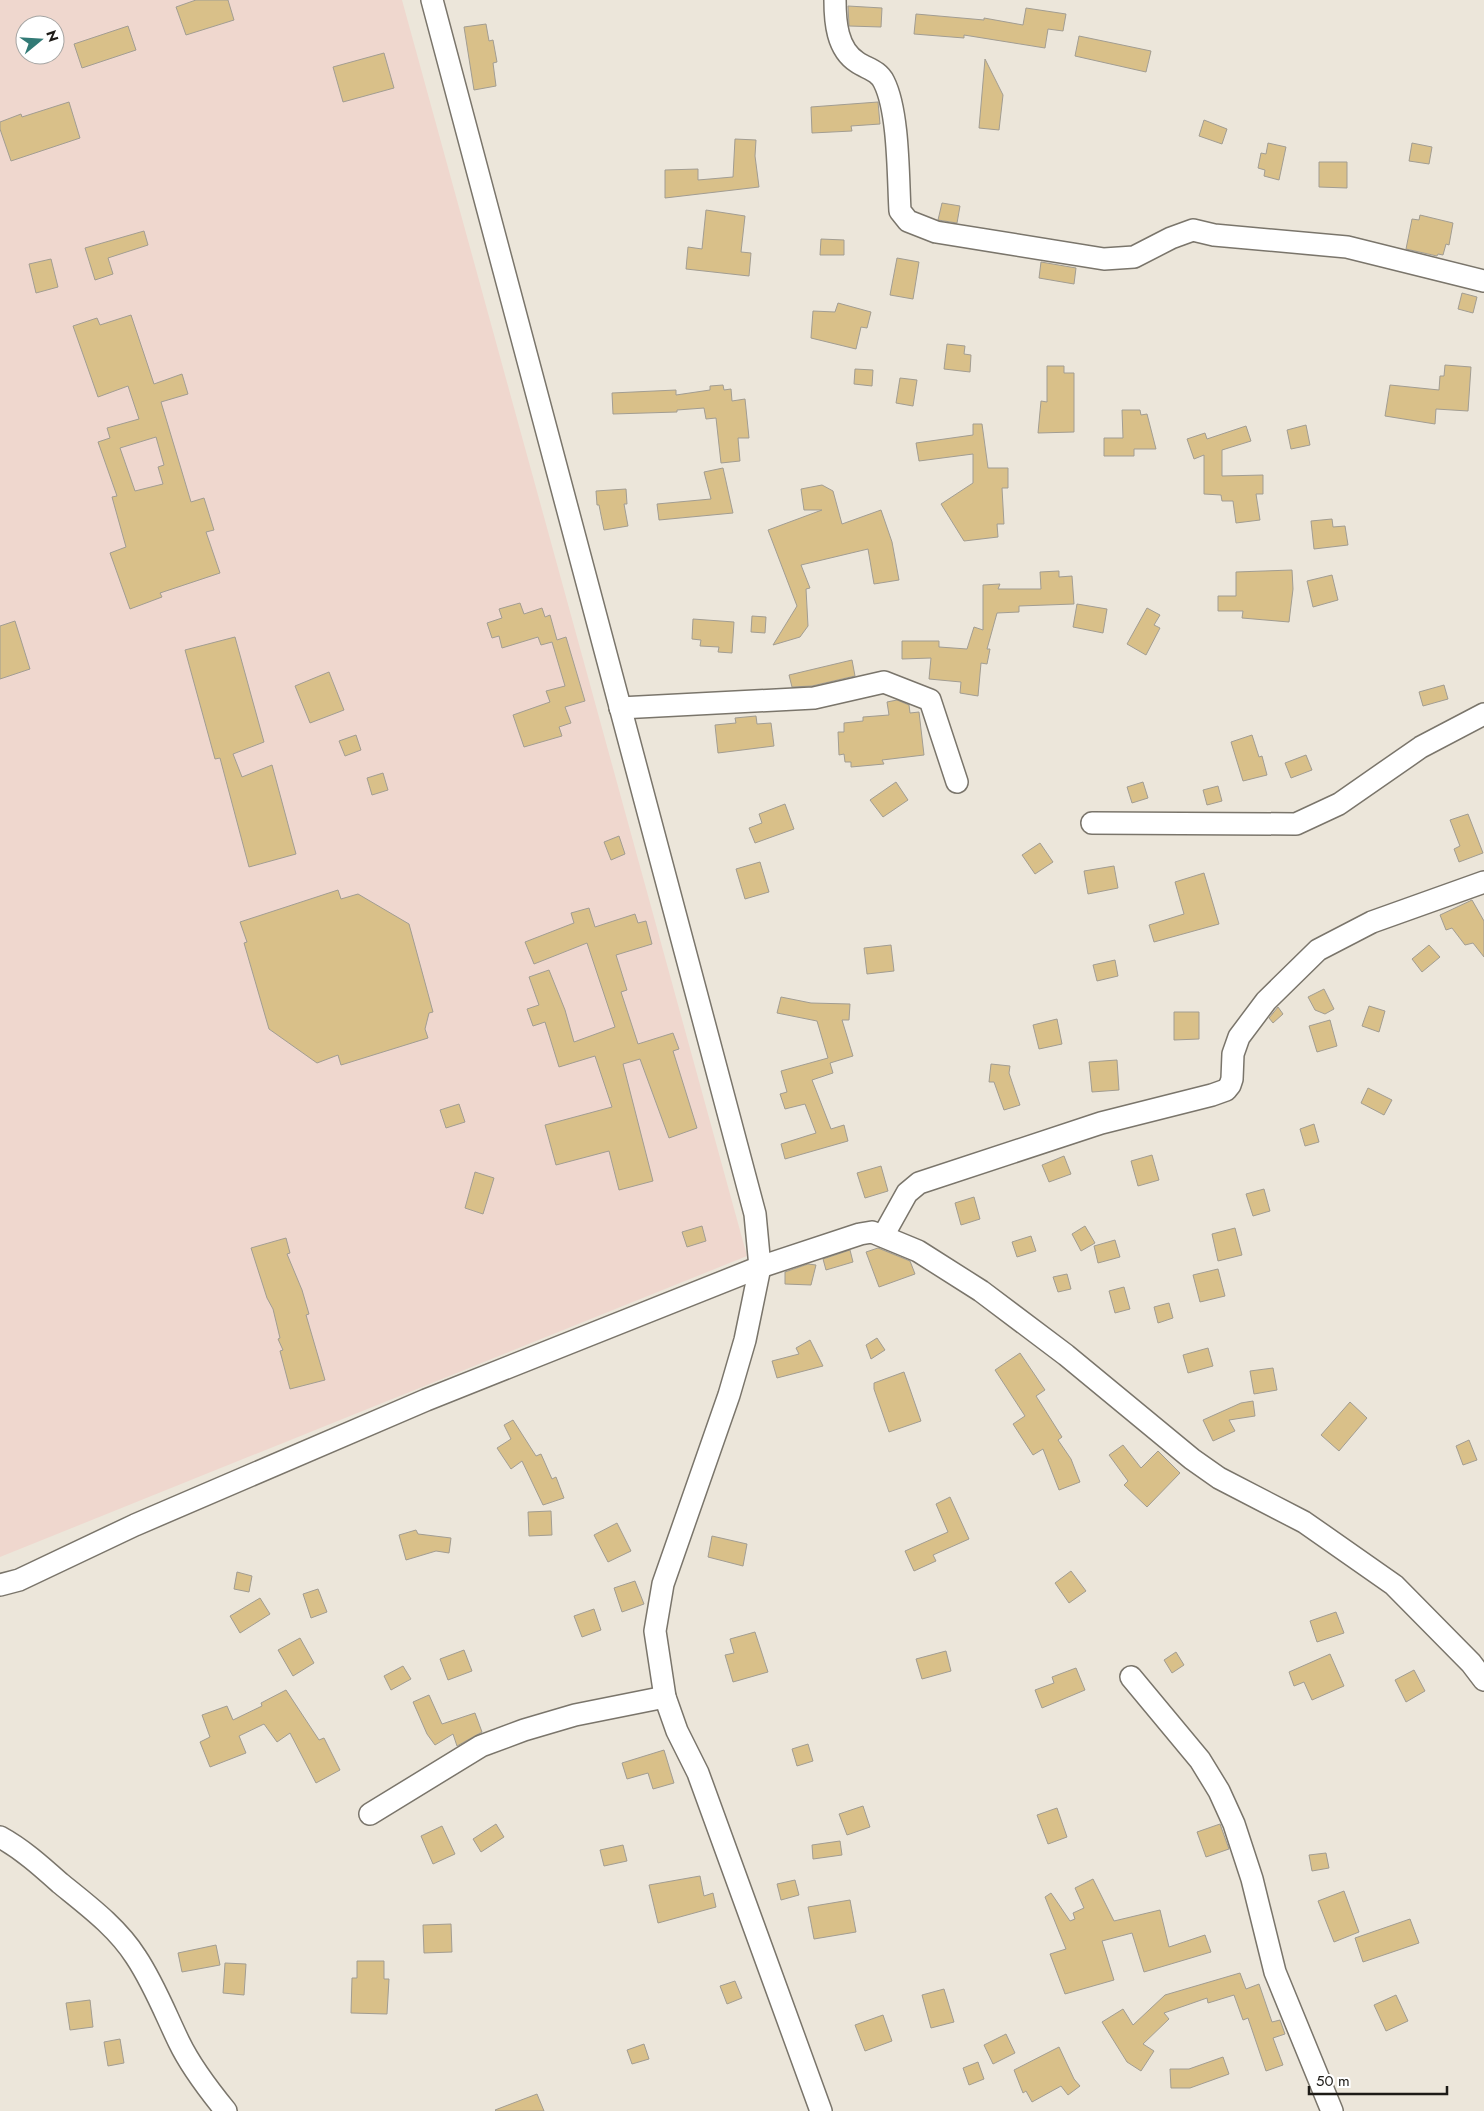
<svg xmlns="http://www.w3.org/2000/svg" width="1484" height="2111" viewBox="0 0 1484 2111" font-family="Jost,sans-serif">
<rect width="100%" height="100%" fill="#ece6da"/>
<path fill="#efd7ce" fill-rule="evenodd" d="M0 0H402L747 1256 0 1557ZM25 25H55V55H25Z"/>
<g fill="#d9c089" stroke="#a29d92" fill-rule="evenodd">
<polygon points="196,0 228,0 234,20 186,35 176,7"/>
<polygon points="848,6 882,8 881,27 849,26"/>
<polygon points="1026,8 1066,14 1063,31 1048,29 1045,48 964,35 964,38 914,34 916,14 984,20 984,18 1023,25"/>
<polygon points="486,24 489,41 493,40 497,62 493,63 496,86 474,90 464,27"/>
<polygon points="128,26 136,50 82,68 74,44"/>
<polygon points="1079,36 1151,51 1146,72 1075,56"/>
<polygon points="384,53 394,88 343,102 333,67"/>
<polygon points="985,59 1003,95 999,130 979,128"/>
<polygon points="69,102 80,138 11,161 0,129 0,122 21,114 22,117"/>
<polygon points="878,102 880,124 851,126 852,131 812,133 811,107"/>
<polygon points="1204,120 1227,129 1222,144 1199,136"/>
<polygon points="735,139 756,140 755,156 759,187 665,198 665,170 698,169 698,180 733,177"/>
<polygon points="1268,143 1286,147 1279,180 1264,176 1265,170 1258,168 1261,153 1266,154"/>
<polygon points="1412,143 1432,147 1429,164 1409,161"/>
<polygon points="1319,162 1347,162 1347,188 1319,187"/>
<polygon points="942,203 960,206 957,223 938,220"/>
<polygon points="706,210 745,216 741,252 751,253 749,276 686,269 688,247 702,249"/>
<polygon points="1420,215 1453,223 1449,245 1446,244 1443,255 1438,254 1437,256 1406,249 1412,219 1419,220"/>
<polygon points="144,231 148,245 108,258 113,274 95,280 85,248"/>
<polygon points="821,239 844,240 844,255 820,255"/>
<polygon points="897,258 919,262 913,299 890,295"/>
<polygon points="51,259 58,287 36,293 29,264"/>
<polygon points="1041,262 1076,268 1074,284 1039,278"/>
<polygon points="1462,293 1477,297 1473,313 1458,309"/>
<polygon points="838,303 871,312 867,328 861,327 856,349 811,338 813,311 835,312"/>
<path d="M131 315 154 384 182 374 188 394 161 402 191 502 204 498 214 530 206 532 220 573 160 593 162 597 130 609 110 553 126 547 112 497 117 496 98 442 110 438 107 428 139 419 128 386 98 397 73 326 97 318 100 325ZM156 437 164 465 158 467 163 484 135 491 120 448Z"/>
<polygon points="947,344 965,346 964,354 971,355 970,372 944,369"/>
<polygon points="1445,365 1471,367 1468,411 1436,409 1435,424 1385,416 1390,385 1439,390 1440,376 1444,376"/>
<polygon points="1047,366 1064,366 1064,373 1074,373 1074,432 1038,433 1041,401 1047,402"/>
<polygon points="855,369 873,370 872,386 854,384"/>
<polygon points="900,378 917,380 913,406 896,403"/>
<polygon points="723,385 724,390 731,389 732,401 745,399 749,438 738,438 740,461 721,463 716,418 706,419 704,408 677,410 677,412 613,414 612,393 676,390 676,395 710,390 710,386"/>
<polygon points="1122,410 1140,410 1141,415 1147,414 1156,449 1134,449 1134,456 1104,456 1104,438 1123,438"/>
<polygon points="973,424 982,424 988,468 1008,468 1008,488 1002,488 1004,524 997,524 998,537 964,541 941,504 973,483 973,454 919,461 916,443 973,435"/>
<polygon points="1306,425 1310,445 1291,449 1287,430"/>
<polygon points="1246,426 1251,441 1222,450 1222,476 1263,475 1263,494 1256,494 1260,520 1236,523 1233,501 1222,501 1221,495 1204,494 1204,455 1194,459 1187,439 1205,433 1207,439"/>
<polygon points="723,468 733,513 659,520 657,504 711,499 704,472"/>
<polygon points="822,485 833,491 842,524 881,510 892,542 899,580 874,584 868,549 801,565 810,588 806,589 808,626 800,637 773,645 797,606 768,530 822,510 804,510 801,489"/>
<polygon points="626,489 627,504 624,504 628,526 604,530 599,505 597,505 596,491"/>
<polygon points="1332,519 1333,527 1345,526 1348,545 1314,549 1311,521"/>
<polygon points="1292,570 1293,589 1289,622 1242,618 1243,611 1218,611 1218,596 1236,596 1236,572"/>
<polygon points="1059,571 1059,577 1072,576 1074,604 1019,606 1019,612 997,613 987,649 990,649 987,664 981,663 978,696 960,693 961,682 929,679 931,658 902,659 902,641 939,641 939,647 967,649 974,627 983,630 983,585 1000,584 998,589 1041,589 1040,572"/>
<polygon points="1332,575 1338,600 1313,607 1307,581"/>
<polygon points="520,603 524,614 542,608 545,617 550,615 557,640 566,637 585,701 565,707 571,723 559,727 562,736 524,747 513,715 550,702 546,691 565,686 552,642 541,645 538,637 502,648 499,636 492,638 487,623 502,618 499,609"/>
<polygon points="1077,604 1107,609 1103,633 1073,627"/>
<polygon points="1147,608 1160,615 1154,625 1160,628 1146,655 1127,644"/>
<polygon points="752,616 766,617 765,633 751,632"/>
<polygon points="693,619 734,622 732,653 718,652 719,647 700,646 701,640 692,639"/>
<polygon points="15,621 30,669 0,679 0,626"/>
<polygon points="235,637 264,742 233,754 242,777 272,765 296,854 249,867 220,758 215,759 185,650"/>
<polygon points="852,660 855,676 812,686 792,687 789,675"/>
<polygon points="329,672 344,710 310,723 295,686"/>
<polygon points="1444,685 1448,699 1423,706 1419,692"/>
<polygon points="897,700 909,705 910,713 919,712 924,755 882,760 884,764 851,767 851,762 845,762 844,754 839,755 838,732 844,732 844,723 863,721 863,717 889,715 887,702"/>
<polygon points="756,716 757,724 771,723 774,746 718,753 715,725 736,723 735,718"/>
<polygon points="356,735 361,750 345,756 339,741"/>
<polygon points="1252,735 1259,757 1262,756 1267,775 1243,781 1231,742"/>
<polygon points="1306,755 1312,770 1291,778 1285,763"/>
<polygon points="383,773 388,790 372,795 367,778"/>
<polygon points="896,782 908,800 883,817 870,800"/>
<polygon points="1143,782 1148,798 1132,803 1127,787"/>
<polygon points="1218,786 1222,801 1207,805 1203,790"/>
<polygon points="785,804 794,829 755,843 749,828 762,823 759,814"/>
<polygon points="1468,814 1483,853 1459,862 1454,849 1460,846 1450,820"/>
<polygon points="619,836 625,854 611,860 604,842"/>
<polygon points="1040,843 1053,862 1035,874 1022,855"/>
<polygon points="760,862 769,892 745,899 736,869"/>
<polygon points="1114,866 1118,888 1088,894 1084,871"/>
<polygon points="1204,873 1219,924 1154,942 1149,925 1184,914 1175,882"/>
<polygon points="338,890 341,899 358,894 409,924 433,1012 429,1013 425,1029 428,1038 341,1065 338,1055 317,1063 269,1029 244,943 247,942 240,922"/>
<polygon points="1472,900 1484,921 1484,957 1473,943 1465,945 1452,928 1446,930 1440,915"/>
<polygon points="589,908 595,927 635,914 638,923 646,921 652,944 616,955 627,990 621,992 638,1044 673,1033 679,1049 673,1051 697,1128 669,1138 640,1059 623,1064 653,1181 619,1190 609,1151 556,1165 545,1125 612,1107 595,1056 559,1067 545,1022 533,1026 527,1009 539,1005 529,977 549,970 565,1010 574,1042 615,1027 587,943 534,964 525,942 574,923 571,913"/>
<polygon points="891,945 894,971 867,974 864,948"/>
<polygon points="1429,945 1440,957 1422,972 1412,959"/>
<polygon points="1115,960 1118,976 1097,981 1093,965"/>
<polygon points="1324,989 1334,1009 1325,1014 1315,1010 1308,997"/>
<polygon points="781,997 811,1003 850,1004 849,1020 842,1020 853,1056 830,1063 833,1073 812,1080 831,1129 844,1125 848,1141 785,1159 781,1144 816,1133 805,1104 785,1109 780,1094 787,1092 781,1071 828,1058 817,1021 777,1013"/>
<polygon points="1369,1006 1385,1011 1379,1032 1362,1026"/>
<polygon points="1278,1007 1283,1014 1273,1023 1269,1018"/>
<polygon points="1174,1012 1199,1012 1199,1039 1174,1040"/>
<polygon points="1057,1019 1062,1044 1039,1049 1033,1025"/>
<polygon points="1330,1020 1337,1046 1317,1052 1309,1026"/>
<polygon points="1117,1060 1119,1090 1092,1092 1089,1062"/>
<polygon points="991,1064 1010,1066 1009,1073 1020,1105 1004,1110 994,1082 989,1082"/>
<polygon points="1368,1088 1392,1100 1384,1115 1361,1103"/>
<polygon points="459,1104 465,1122 446,1128 440,1110"/>
<polygon points="1314,1124 1319,1142 1305,1146 1300,1129"/>
<polygon points="1152,1155 1159,1180 1138,1186 1131,1161"/>
<polygon points="1064,1156 1071,1174 1049,1182 1042,1165"/>
<polygon points="881,1166 888,1191 865,1198 857,1173"/>
<polygon points="475,1172 494,1178 483,1214 465,1208"/>
<polygon points="1264,1189 1270,1211 1253,1216 1246,1194"/>
<polygon points="974,1197 980,1219 961,1225 955,1203"/>
<polygon points="702,1226 706,1241 687,1247 682,1232"/>
<polygon points="1085,1226 1095,1243 1081,1251 1072,1234"/>
<polygon points="1235,1228 1242,1255 1218,1261 1212,1234"/>
<polygon points="1031,1236 1036,1251 1017,1257 1012,1242"/>
<polygon points="286,1238 290,1253 287,1254 302,1290 309,1314 306,1315 325,1380 290,1389 280,1351 283,1350 278,1339 280,1338 273,1309 267,1298 251,1248"/>
<polygon points="1115,1240 1120,1257 1098,1263 1094,1246"/>
<polygon points="878,1248 910,1261 915,1274 879,1287 866,1252"/>
<polygon points="850,1250 853,1262 826,1270 823,1259"/>
<polygon points="808,1264 816,1265 811,1285 785,1284 785,1272"/>
<polygon points="1218,1269 1225,1296 1200,1302 1193,1275"/>
<polygon points="1067,1274 1071,1289 1058,1292 1053,1277"/>
<polygon points="1124,1287 1130,1309 1115,1313 1109,1291"/>
<polygon points="1169,1303 1173,1318 1158,1323 1154,1307"/>
<polygon points="877,1338 885,1350 871,1359 866,1345"/>
<polygon points="810,1340 823,1366 777,1378 772,1361 799,1354 796,1348"/>
<polygon points="1208,1348 1213,1366 1188,1373 1183,1355"/>
<polygon points="1020,1353 1045,1390 1036,1396 1062,1437 1058,1440 1071,1459 1080,1482 1059,1490 1043,1449 1033,1455 1013,1424 1025,1416 995,1370"/>
<polygon points="1273,1368 1277,1390 1254,1394 1250,1371"/>
<polygon points="904,1372 921,1421 889,1432 874,1389 874,1383"/>
<polygon points="1253,1401 1255,1416 1229,1420 1235,1431 1213,1441 1203,1420 1241,1403"/>
<polygon points="1350,1402 1367,1418 1339,1451 1321,1435"/>
<polygon points="513,1420 536,1456 541,1454 552,1479 556,1477 564,1498 543,1505 522,1461 511,1469 497,1448 511,1439 504,1425"/>
<polygon points="1469,1440 1477,1460 1463,1465 1456,1446"/>
<polygon points="1123,1445 1141,1468 1158,1451 1180,1473 1147,1507 1124,1485 1128,1481 1109,1455"/>
<polygon points="950,1497 969,1539 933,1555 936,1561 914,1571 905,1551 948,1532 936,1504"/>
<polygon points="551,1511 552,1535 529,1536 528,1512"/>
<polygon points="617,1523 631,1551 608,1562 594,1535"/>
<polygon points="416,1530 418,1534 451,1538 449,1553 436,1551 406,1560 399,1535"/>
<polygon points="712,1536 747,1544 743,1566 708,1557"/>
<polygon points="1071,1571 1086,1591 1069,1603 1055,1583"/>
<polygon points="237,1572 252,1576 249,1592 234,1589"/>
<polygon points="635,1581 644,1604 622,1612 614,1588"/>
<polygon points="318,1589 327,1612 311,1618 303,1594"/>
<polygon points="260,1598 270,1614 240,1633 230,1616"/>
<polygon points="594,1609 601,1630 582,1637 574,1616"/>
<polygon points="1336,1612 1344,1633 1317,1642 1310,1621"/>
<polygon points="755,1632 768,1672 733,1682 725,1655 734,1653 730,1639"/>
<polygon points="300,1638 314,1663 293,1676 278,1650"/>
<polygon points="464,1650 472,1671 448,1680 440,1659"/>
<polygon points="946,1651 951,1671 922,1679 916,1659"/>
<polygon points="1176,1652 1184,1665 1172,1673 1164,1660"/>
<polygon points="1330,1654 1344,1686 1312,1700 1304,1682 1294,1686 1289,1672"/>
<polygon points="403,1666 411,1679 391,1690 384,1676"/>
<polygon points="1076,1668 1085,1690 1042,1708 1035,1690 1054,1683 1052,1677"/>
<polygon points="1414,1670 1425,1691 1406,1702 1395,1680"/>
<polygon points="286,1690 319,1740 324,1738 340,1770 316,1783 290,1733 277,1742 264,1724 239,1736 246,1753 210,1767 200,1742 210,1737 202,1715 227,1706 233,1720 262,1706 261,1703"/>
<polygon points="429,1695 442,1724 475,1713 482,1732 457,1746 453,1734 435,1745 427,1734 413,1702"/>
<polygon points="808,1744 813,1761 797,1766 792,1749"/>
<polygon points="664,1750 674,1783 653,1789 648,1773 627,1779 622,1763"/>
<polygon points="863,1806 870,1827 847,1835 839,1814"/>
<polygon points="1057,1808 1067,1837 1048,1844 1037,1815"/>
<polygon points="496,1824 504,1837 481,1852 473,1839"/>
<polygon points="1220,1824 1229,1849 1206,1857 1197,1832"/>
<polygon points="442,1826 455,1854 433,1864 421,1836"/>
<polygon points="840,1841 842,1855 813,1859 812,1845"/>
<polygon points="623,1845 627,1861 604,1866 600,1850"/>
<polygon points="1326,1853 1329,1868 1312,1871 1309,1855"/>
<polygon points="700,1876 704,1896 713,1893 716,1907 658,1923 649,1885"/>
<polygon points="1093,1879 1114,1921 1160,1910 1169,1947 1205,1935 1211,1952 1144,1972 1132,1933 1102,1941 1114,1980 1065,1994 1050,1954 1066,1949 1045,1897 1051,1893 1070,1921 1075,1919 1073,1913 1084,1908 1075,1888"/>
<polygon points="795,1880 799,1895 781,1900 777,1884"/>
<polygon points="1344,1891 1359,1932 1334,1942 1318,1901"/>
<polygon points="850,1900 856,1932 814,1939 808,1907"/>
<polygon points="1410,1919 1419,1943 1363,1962 1355,1938"/>
<polygon points="451,1924 452,1952 424,1953 423,1925"/>
<polygon points="216,1945 220,1965 182,1972 178,1953"/>
<polygon points="357,1961 384,1961 384,1979 389,1979 387,2014 351,2013 352,1978 357,1978"/>
<polygon points="225,1963 246,1964 244,1995 223,1993"/>
<polygon points="1240,1973 1246,1989 1259,1984 1272,2022 1280,2020 1285,2034 1273,2038 1283,2065 1266,2071 1248,2018 1243,2020 1234,1995 1208,2003 1207,1998 1164,2013 1169,2019 1143,2044 1154,2051 1141,2071 1127,2062 1102,2022 1123,2009 1133,2025 1165,1995"/>
<polygon points="735,1981 742,1998 727,2004 720,1986"/>
<polygon points="944,1989 954,2022 931,2028 922,1995"/>
<polygon points="1396,1995 1408,2021 1386,2031 1374,2005"/>
<polygon points="90,2000 93,2027 70,2030 66,2003"/>
<polygon points="883,2015 892,2041 865,2051 855,2025"/>
<polygon points="1006,2034 1015,2053 993,2064 984,2045"/>
<polygon points="120,2039 124,2063 108,2066 104,2042"/>
<polygon points="644,2044 649,2059 632,2064 627,2050"/>
<polygon points="1059,2047 1074,2079 1080,2086 1068,2095 1061,2086 1032,2102 1026,2091 1023,2093 1014,2070"/>
<polygon points="1223,2057 1229,2074 1190,2088 1171,2088 1170,2069 1189,2069"/>
<polygon points="978,2062 984,2079 969,2085 963,2068"/>
<polygon points="537,2094 544,2111 496,2111 495,2110"/>
</g>
<g fill="none" stroke-linecap="round" stroke-linejoin="round">
<defs>
<g id="minor">
<polyline points="432,0 755,1214 760,1267 745,1340 729,1395 663,1584 655,1631 665,1697 677,1731 698,1773 821,2111"/>
<path d="M835 0C835 22 837 49 857 62 867 69 878 70 884 82 899 112 898 177 900 211L908 221 936 232 1104 259 1134 257 1171 238 1193 230 1214 235 1347 247 1484 281"/>
<polyline points="620,708 814,698 884,682 930,700 957,782"/>
<polyline points="1092,823 1296,824 1339,804 1421,747 1484,714"/>
<polyline points="883,1236 907,1193 919,1183 1101,1123 1212,1095 1226,1090 1230,1085 1232,1079 1233,1054 1239,1037 1266,1001 1318,950 1372,922 1484,882"/>
<polyline points="0,1585 19,1580 135,1525 426,1400 760,1267 860,1234 872,1232 918,1251 981,1291 1066,1355 1192,1459 1219,1478 1304,1522 1394,1585 1471,1663 1484,1680"/>
<polyline points="1131,1677 1200,1760 1219,1791 1234,1824 1252,1879 1275,1972 1332,2111"/>
<polyline points="370,1814 481,1746 524,1730 575,1715 665,1697"/>
<path d="M0 1837C22 1849 41 1866 60 1883 87 1905 117 1927 136 1957 154 1984 165 2013 179 2042 191 2067 208 2089 226 2111"/>
</g>
</defs>
<use href="#minor" stroke="#7a756b" stroke-width="24"/>
<use href="#minor" stroke="#fff" stroke-width="21"/>
</g>
<g transform="translate(40 40) rotate(72)"><circle r="24" fill="#ffffff" stroke="#a5a4a2"/>
<path d="M0-4L9 19L0 12L-9 19Z" fill="#327a76"/>
<text y="-8" font-size="14" font-weight="bold" text-anchor="middle" fill="#1d1b17">N</text>
</g>
<path d="M1309 2086v8h138v-8" fill="none" stroke="#1d1b17" stroke-width="2.5"/>
<text x="1316" y="2086" font-size="15" fill="#1d1b17" stroke="#ffffff" stroke-width="4" paint-order="stroke">50 m</text>
</svg>
